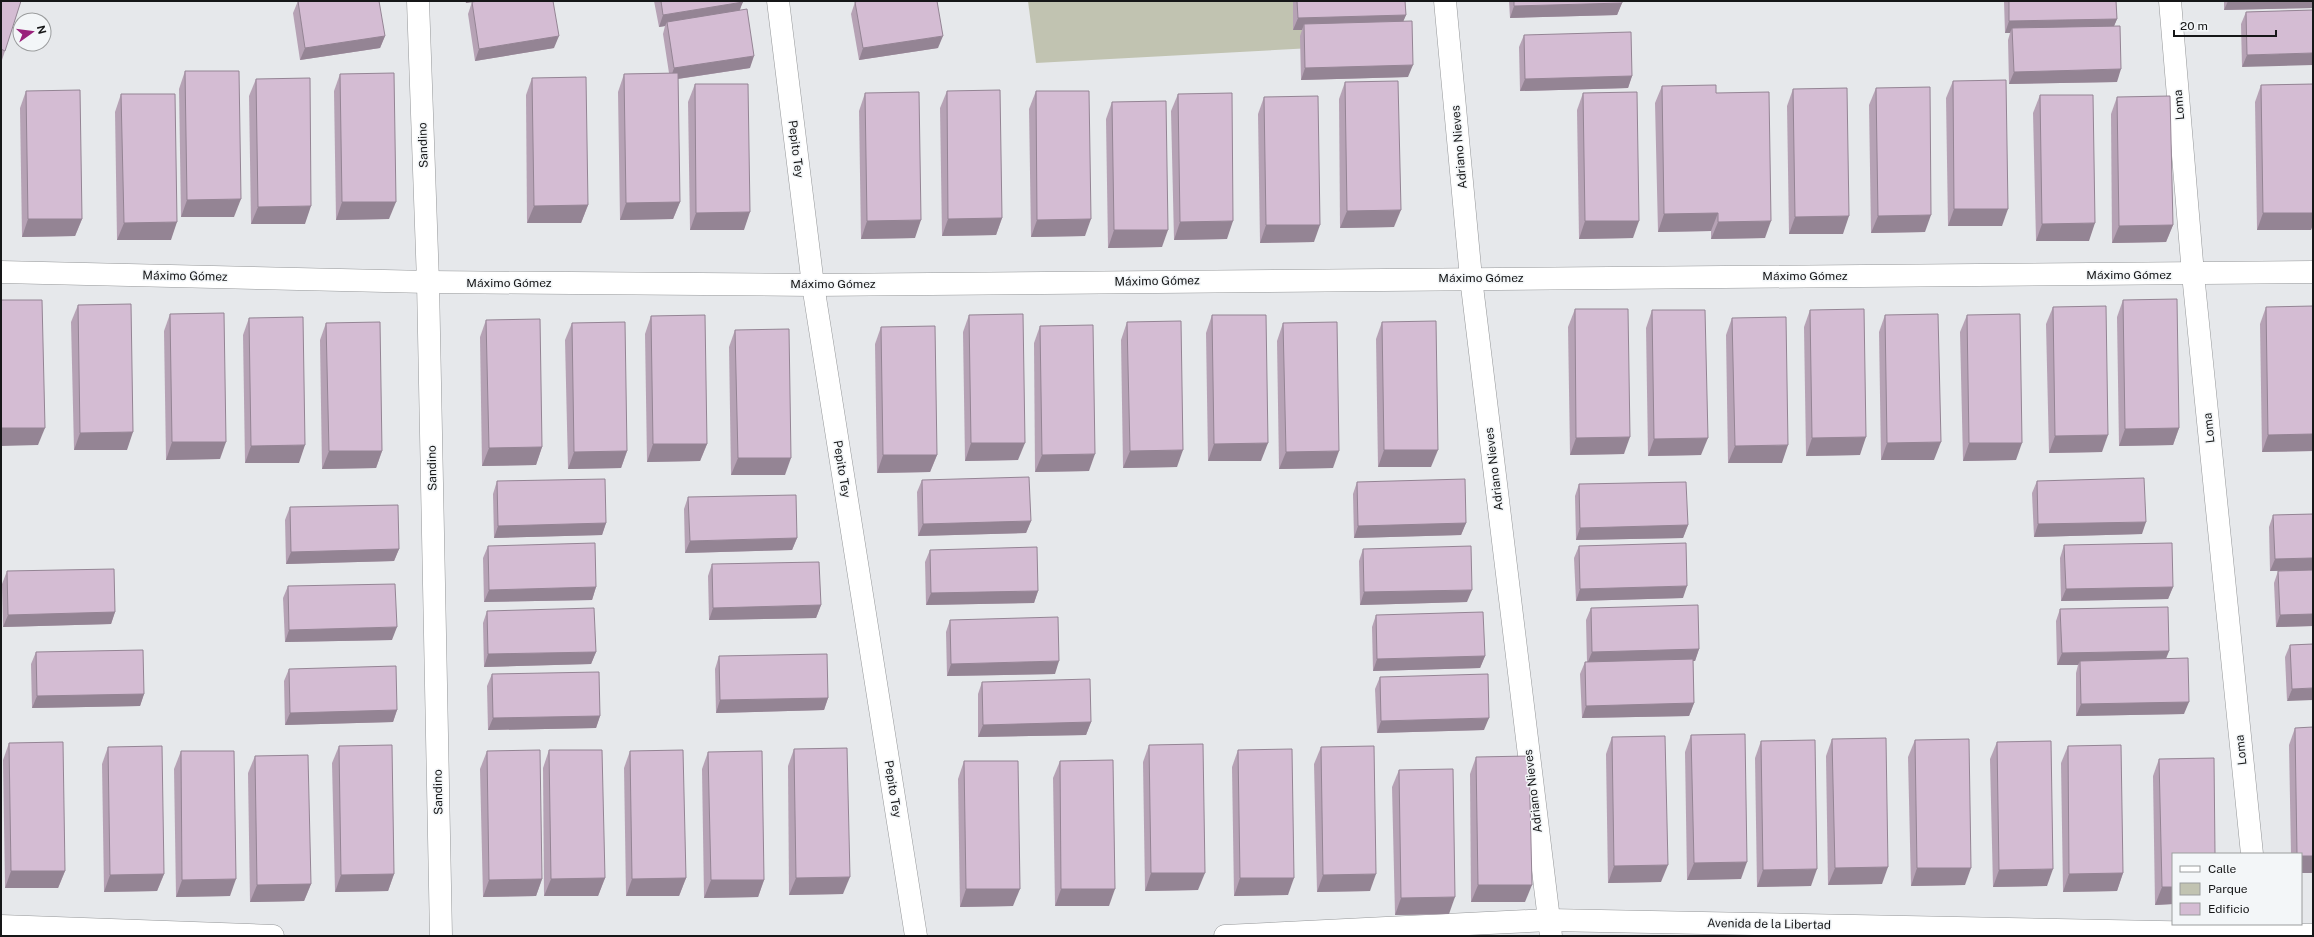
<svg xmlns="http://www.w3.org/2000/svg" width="2314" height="937" viewBox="0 0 2314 937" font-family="'Public Sans',sans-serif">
<rect width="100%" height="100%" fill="#e6e8eb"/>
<polygon fill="#c1c3b1" points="1028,1 1307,1 1312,48 1036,63"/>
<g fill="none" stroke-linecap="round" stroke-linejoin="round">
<defs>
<g id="minor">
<polyline points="418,1 428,282 441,936"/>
<polyline points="778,1 813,285 916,936"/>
<polyline points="1445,1 1471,278 1551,936"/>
<polyline points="2170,1 2193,274 2252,854"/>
<polyline points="1,272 428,282 813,285 2313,272"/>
<polyline points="1,926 273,936"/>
<polyline points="1225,936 1549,920 2313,935"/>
</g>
</defs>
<use href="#minor" stroke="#959799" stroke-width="23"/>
<use href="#minor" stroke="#fff" stroke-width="22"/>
</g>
<g fill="#b6a2b5">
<polygon points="1,1 5,51 1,63"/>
<polygon points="298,1 385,36 380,48 300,60 293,13"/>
<polygon points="465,1 553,1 554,48 475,61 468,14 472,2 466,3"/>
<polygon points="654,1 742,1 740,10 750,68 678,79 680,202 673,219 620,220 618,92 624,74 669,73 663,34 665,26 659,27"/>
<polygon points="1293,1 1405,1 1406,15 1403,21 1408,77 1301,80 1300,36 1302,30 1293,30"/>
<polygon points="1509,1 1622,1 1622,3 1617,15 1510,18"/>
<polygon points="2004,1 2116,1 2117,19 2114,26 2117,82 2009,84 2008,40 2010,33 2005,33"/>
<polygon points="2224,1 2313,1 2313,8 2224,10"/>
<polygon points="855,2 938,48 859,60 851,14"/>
<polygon points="2313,10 2242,67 2241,24 2246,12"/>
<polygon points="1524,35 1632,76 1628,88 1520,91 1519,47"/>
<polygon points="185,71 234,217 181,217 179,89"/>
<polygon points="340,74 389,219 336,220 334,91"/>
<polygon points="532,78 588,205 581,223 527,223 526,95"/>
<polygon points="256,79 305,224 251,224 249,96"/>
<polygon points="1953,81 2002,226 1948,226 1946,98"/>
<polygon points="1345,82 1394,227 1340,228 1339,99"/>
<polygon points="695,84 744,230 690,230 688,102"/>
<polygon points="2313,84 2313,224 2311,230 2257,230 2255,102 2261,85"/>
<polygon points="1662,86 1716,93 1765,238 1711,239 1711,231 1658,232 1655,103"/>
<polygon points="1876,88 1925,232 1871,233 1869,105"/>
<polygon points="1793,89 1843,234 1789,234 1787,106"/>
<polygon points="26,91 82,219 75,236 22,237 20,108"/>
<polygon points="947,91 1002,218 996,235 942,236 940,108"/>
<polygon points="1036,91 1085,236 1031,237 1029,109"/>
<polygon points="865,93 915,238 861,239 859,111"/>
<polygon points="1583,93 1633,238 1579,239 1577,110"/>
<polygon points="121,94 171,240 117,240 115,112"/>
<polygon points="1178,94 1227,239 1174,240 1171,111"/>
<polygon points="2040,95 2089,241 2036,241 2033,113"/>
<polygon points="1264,97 1314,242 1260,243 1258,114"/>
<polygon points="2117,97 2173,225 2166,242 2112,243 2111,114"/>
<polygon points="1112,102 1162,247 1108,248 1106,119"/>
<polygon points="2123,300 2179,428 2173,445 2119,446 2117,317"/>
<polygon points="78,305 127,450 74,450 71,322"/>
<polygon points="2053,307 2102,452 2049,453 2046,324"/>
<polygon points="2266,307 2313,451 2262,452 2260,324"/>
<polygon points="1575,309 1624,454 1570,455 1568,327"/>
<polygon points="1652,310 1701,455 1648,456 1646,328"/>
<polygon points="1810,310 1860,455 1806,456 1804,327"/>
<polygon points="170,314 220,459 166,460 164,331"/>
<polygon points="969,315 1018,460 965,461 963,332"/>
<polygon points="1212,315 1261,461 1208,461 1206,333"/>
<polygon points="1885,315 1934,460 1881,460 1879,332"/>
<polygon points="1967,315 2016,460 1963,461 1960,332"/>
<polygon points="651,316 707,444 700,461 647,462 645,334"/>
<polygon points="249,318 299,463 245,463 243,335"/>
<polygon points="1732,318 1782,463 1728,463 1726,335"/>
<polygon points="486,320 542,447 536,465 482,466 480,337"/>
<polygon points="1127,322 1177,467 1123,468 1121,340"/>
<polygon points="1382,322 1431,467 1378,467 1376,339"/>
<polygon points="326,323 382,451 376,468 322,469 320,340"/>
<polygon points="572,323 627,451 621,468 568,469 565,340"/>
<polygon points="1283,323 1333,468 1279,469 1277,341"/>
<polygon points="1040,326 1089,471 1035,472 1034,343"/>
<polygon points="881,327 937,455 930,472 877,473 875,344"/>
<polygon points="735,330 785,475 731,475 729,347"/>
<polygon points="922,480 1031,521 1026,533 918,536 917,492"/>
<polygon points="497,481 606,523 602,535 494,538 493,494"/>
<polygon points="2037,481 2142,534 2034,537 2032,493"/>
<polygon points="1357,482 1466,523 1461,535 1354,538 1353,494"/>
<polygon points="1579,484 1688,525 1683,538 1576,540 1575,496"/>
<polygon points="688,497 797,538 792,550 685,553 684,509"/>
<polygon points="290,507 399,549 394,561 286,564 285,520"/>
<polygon points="2313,514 2313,570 2270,571 2269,527 2273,515"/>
<polygon points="2064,545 2173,587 2168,599 2061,601 2060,558"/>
<polygon points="488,546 596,587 592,600 484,602 483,558"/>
<polygon points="1579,546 1683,598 1576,601 1574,558"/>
<polygon points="1363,549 1467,602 1360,605 1359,561"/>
<polygon points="930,550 1038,591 1034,603 926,605 925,562"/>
<polygon points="712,564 821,605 816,618 709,620 708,576"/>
<polygon points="2313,570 2313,626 2276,627 2274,583 2278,571"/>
<polygon points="7,571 115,612 111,624 3,627 2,584"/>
<polygon points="288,586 392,640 285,642 283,598"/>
<polygon points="1591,608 1699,649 1695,661 1693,661 1694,703 1689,716 1582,718 1580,674 1585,662 1587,662 1586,620"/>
<polygon points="2060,609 2169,651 2166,659 2184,714 2076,716 2076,673 2078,665 2057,665 2056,621"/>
<polygon points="487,611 596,652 591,664 484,667 483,623"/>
<polygon points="1376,615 1485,656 1480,668 1373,671 1372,627"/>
<polygon points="950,620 1055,674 947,676 946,632"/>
<polygon points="2313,644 2287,701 2285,657 2290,645"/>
<polygon points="36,652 144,694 140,706 32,708 31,664"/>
<polygon points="719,656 828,698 824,710 716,713 715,669"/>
<polygon points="289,669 397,710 393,722 285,725 284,681"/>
<polygon points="492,674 600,716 596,728 488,730 487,686"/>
<polygon points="1380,677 1484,730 1377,733 1375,689"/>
<polygon points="982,682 1091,722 1086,735 978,737 978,694"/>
<polygon points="2295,728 2301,854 2291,854 2289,745"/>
<polygon points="1691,735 1741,879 1687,880 1685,752"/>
<polygon points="1612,737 1661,882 1608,883 1606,754"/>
<polygon points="1832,739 1882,884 1828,885 1826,756"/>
<polygon points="1915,740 1965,885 1911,886 1908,757"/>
<polygon points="1761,741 1811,886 1757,887 1755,758"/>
<polygon points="1997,742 2047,886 1993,887 1990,759"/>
<polygon points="9,743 65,871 58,888 5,888 3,760"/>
<polygon points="1149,745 1198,890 1145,891 1143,762"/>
<polygon points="339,746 394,874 388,891 335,892 332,763"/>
<polygon points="2068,746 2123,873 2117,891 2063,892 2061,763"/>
<polygon points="108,747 164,874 157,891 104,892 102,764"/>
<polygon points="1321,747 1370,891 1317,892 1314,764"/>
<polygon points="794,749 843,894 789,895 788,766"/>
<polygon points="549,750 605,878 598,896 544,896 543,768"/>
<polygon points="1238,750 1288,895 1234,896 1232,767"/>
<polygon points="181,751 230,896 176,897 174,769"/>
<polygon points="487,751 542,879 536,896 483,897 480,769"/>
<polygon points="630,751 686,878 679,896 626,896 624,768"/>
<polygon points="708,752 764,880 758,897 704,898 702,769"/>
<polygon points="255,756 311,884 304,901 250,902 248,773"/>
<polygon points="1476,757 1525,902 1471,902 1470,774"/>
<polygon points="2159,759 2173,854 2173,904 2155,905 2153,776"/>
<polygon points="964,761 1013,906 960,907 958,779"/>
<polygon points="1060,761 1109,906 1055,906 1053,778"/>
<polygon points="1399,770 1449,914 1395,915 1392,787"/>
</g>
<g fill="#948494">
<polygon points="466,1 478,1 466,3"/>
<polygon points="2228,1 2313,1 2313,8 2224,10"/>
<polygon points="743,2 738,14 667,22 665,26 659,27 663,15"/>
<polygon points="1622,3 1617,15 1510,18 1514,6"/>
<polygon points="1406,15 1401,27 1304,24 1302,30 1293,30 1298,18"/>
<polygon points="2117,19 2112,31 2012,28 2010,33 2005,33 2009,21"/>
<polygon points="385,36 380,48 300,60 305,48"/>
<polygon points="559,36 554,48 475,61 479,49"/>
<polygon points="943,36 938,48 859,60 863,48"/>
<polygon points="2313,53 2313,65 2242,67 2247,55"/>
<polygon points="754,56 750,68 670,80 674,68"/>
<polygon points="1413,65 1408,77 1301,80 1305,68"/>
<polygon points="2121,69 2117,82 2009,84 2014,72"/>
<polygon points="1632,76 1628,88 1520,91 1525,79"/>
<polygon points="241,199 234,217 181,217 187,200"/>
<polygon points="342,202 396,202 389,219 336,220"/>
<polygon points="680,202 673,219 620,220 626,203"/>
<polygon points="588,205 581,223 527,223 534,206"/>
<polygon points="311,206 305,224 251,224 258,207"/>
<polygon points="1954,209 2008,209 2002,226 1948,226"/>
<polygon points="1401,210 1394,227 1340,228 1347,211"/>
<polygon points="750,212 744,230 690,230 696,213"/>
<polygon points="1718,213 1711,231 1658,232 1664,214"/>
<polygon points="2263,213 2313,213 2313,224 2311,230 2257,230"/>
<polygon points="1931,215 1925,232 1871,233 1878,216"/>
<polygon points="1849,216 1843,234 1789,234 1795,217"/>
<polygon points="1002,218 996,235 942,236 948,219"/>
<polygon points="28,219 82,219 75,236 22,237"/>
<polygon points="1091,219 1085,236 1031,237 1037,220"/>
<polygon points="921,220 915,238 861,239 867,221"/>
<polygon points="1233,221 1227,239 1174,240 1180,222"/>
<polygon points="1585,221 1639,221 1633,238 1579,239"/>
<polygon points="1771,221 1765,238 1711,239 1718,222"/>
<polygon points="177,222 171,240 117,240 124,223"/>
<polygon points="2095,223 2089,241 2036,241 2042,224"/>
<polygon points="1266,225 1320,225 1314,242 1260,243"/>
<polygon points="2173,225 2166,242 2112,243 2119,226"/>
<polygon points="1114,230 1168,230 1162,247 1108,248"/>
<polygon points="1,428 45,428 38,445 1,446"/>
<polygon points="2179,428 2173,445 2119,446 2125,429"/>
<polygon points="133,432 127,450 74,450 80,433"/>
<polygon points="2313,434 2313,451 2262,452 2268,435"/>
<polygon points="2108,435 2102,452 2049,453 2055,436"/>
<polygon points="1630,437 1624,454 1570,455 1576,438"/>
<polygon points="1866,437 1860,455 1806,456 1812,438"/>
<polygon points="1708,438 1701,455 1648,456 1654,439"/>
<polygon points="172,442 226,442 220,459 166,460"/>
<polygon points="1941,442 1934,460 1881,460 1887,443"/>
<polygon points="971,443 1025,443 1018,460 965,461"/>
<polygon points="1268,443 1261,461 1208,461 1214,444"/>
<polygon points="1969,443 2022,443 2016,460 1963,461"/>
<polygon points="653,444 707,444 700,461 647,462"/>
<polygon points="305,445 299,463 245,463 251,446"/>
<polygon points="1788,445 1782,463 1728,463 1735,446"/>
<polygon points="542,447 536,465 482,466 489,448"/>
<polygon points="1183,450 1177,467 1123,468 1130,451"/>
<polygon points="1384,450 1438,450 1431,467 1378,467"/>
<polygon points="329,451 382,451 376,468 322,469"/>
<polygon points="627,451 621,468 568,469 574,452"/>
<polygon points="1339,451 1333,468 1279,469 1286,452"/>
<polygon points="1095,454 1089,471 1035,472 1042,455"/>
<polygon points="883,455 937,455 930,472 877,473"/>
<polygon points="738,458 791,458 785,475 731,475"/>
<polygon points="1031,521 1026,533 918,536 923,524"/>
<polygon points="2146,522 2142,534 2034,537 2038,524"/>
<polygon points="606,523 602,535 494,538 498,526"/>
<polygon points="1466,523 1461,535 1354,538 1358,526"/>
<polygon points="1688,525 1683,538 1576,540 1580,528"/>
<polygon points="797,538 792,550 685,553 690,541"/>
<polygon points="399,549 394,561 286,564 291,552"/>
<polygon points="2313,558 2313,570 2270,571 2275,559"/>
<polygon points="1687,586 1683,598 1576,601 1580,589"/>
<polygon points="596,587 592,600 484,602 489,590"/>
<polygon points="2173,587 2168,599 2061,601 2066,589"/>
<polygon points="1472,590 1467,602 1360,605 1364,592"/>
<polygon points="1038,591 1034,603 926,605 931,593"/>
<polygon points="821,605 816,618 709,620 713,608"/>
<polygon points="115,612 111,624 3,627 8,615"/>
<polygon points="2313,614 2313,626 2276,627 2280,615"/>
<polygon points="397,627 392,640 285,642 289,630"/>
<polygon points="1699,649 1695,661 1587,664 1592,652"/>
<polygon points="2169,651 2164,663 2080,661 2078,665 2057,665 2062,653"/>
<polygon points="596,652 591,664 484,667 488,654"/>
<polygon points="1485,656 1480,668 1373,671 1377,659"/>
<polygon points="1059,661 1055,674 947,676 951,664"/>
<polygon points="2313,688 2313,700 2287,701 2292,689"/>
<polygon points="144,694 140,706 32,708 37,696"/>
<polygon points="828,698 824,710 716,713 720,700"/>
<polygon points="2189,702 2184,714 2076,716 2081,704"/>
<polygon points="1694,703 1689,716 1582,718 1586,706"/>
<polygon points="397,710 393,722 285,725 290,713"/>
<polygon points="600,716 596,728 488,730 493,718"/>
<polygon points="1489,718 1484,730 1377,733 1381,721"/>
<polygon points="1091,722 1086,735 978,737 983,725"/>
<rect x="2301" y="856" width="12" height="17"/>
<polygon points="1747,862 1741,879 1687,880 1694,863"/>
<polygon points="1668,865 1661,882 1608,883 1614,866"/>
<polygon points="1888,867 1882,884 1828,885 1835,868"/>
<polygon points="1917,868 1971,868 1965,885 1911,886"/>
<polygon points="1817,869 1811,886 1757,887 1763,870"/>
<polygon points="2053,869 2047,886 1993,887 1999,870"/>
<polygon points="11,871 65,871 58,888 5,888"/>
<polygon points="1151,873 1205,873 1198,890 1145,891"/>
<polygon points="2123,873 2117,891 2063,892 2069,874"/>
<polygon points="164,874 157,891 104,892 110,875"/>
<polygon points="394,874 388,891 335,892 341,875"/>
<polygon points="1376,874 1370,891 1317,892 1323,875"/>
<polygon points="850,877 843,894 789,895 796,878"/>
<polygon points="605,878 598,896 544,896 551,879"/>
<polygon points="686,878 679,896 626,896 632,879"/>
<polygon points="1240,878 1294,878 1288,895 1234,896"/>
<polygon points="236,879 230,896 176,897 182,880"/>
<polygon points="542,879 536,896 483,897 489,880"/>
<polygon points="711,880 764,880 758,897 704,898"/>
<polygon points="311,884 304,901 250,902 257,885"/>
<polygon points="1478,885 1532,885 1525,902 1471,902"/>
<polygon points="2162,887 2173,887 2173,904 2155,905"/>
<polygon points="966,889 1020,889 1013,906 960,907"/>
<polygon points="1061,889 1115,889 1109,906 1055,906"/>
<polygon points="1455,897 1449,914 1395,915 1401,898"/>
</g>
<g fill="#d4bcd3" stroke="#948494">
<polygon points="1,1 21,1 5,51 1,49"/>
<polygon points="298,1 379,1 385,36 305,48"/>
<polygon points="478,1 553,1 559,36 479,49 472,2"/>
<polygon points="661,1 742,1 743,2 663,15"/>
<polygon points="859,1 937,1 943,36 863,48 855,2"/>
<polygon points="1297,1 1405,1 1406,15 1298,18"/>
<polygon points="1514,1 1622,1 1622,3 1514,6"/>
<polygon points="2009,1 2116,1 2117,19 2009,21"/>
<polygon points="747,9 754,56 674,68 667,22"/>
<polygon points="2313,10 2313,53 2247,55 2246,12"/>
<polygon points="1412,21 1413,65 1305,68 1304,24"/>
<polygon points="2120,26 2121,69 2014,72 2012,28"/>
<polygon points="1631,32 1632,76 1525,79 1524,35"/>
<polygon points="185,71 239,71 241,199 187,200"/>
<polygon points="394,73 396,202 342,202 340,74"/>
<polygon points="678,73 680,202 626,203 624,74"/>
<polygon points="586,77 588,205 534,206 532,78"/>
<polygon points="310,78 311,206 258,207 256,79"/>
<polygon points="2006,80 2008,209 1954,209 1953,81"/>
<polygon points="1398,81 1401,210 1347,211 1345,82"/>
<polygon points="695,84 748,84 750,212 696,213"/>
<polygon points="2313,84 2313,213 2263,213 2261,85"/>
<polygon points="1716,85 1716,93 1769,92 1771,221 1718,222 1718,213 1664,214 1662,86"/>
<polygon points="1930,87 1931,215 1878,216 1876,88"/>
<polygon points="1847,88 1849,216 1795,217 1793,89"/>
<polygon points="80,90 82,219 28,219 26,91"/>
<polygon points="1000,90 1002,218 948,219 947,91"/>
<polygon points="1036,91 1089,91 1091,219 1037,220"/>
<polygon points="919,92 921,220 867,221 865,93"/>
<polygon points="1637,92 1639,221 1585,221 1583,93"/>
<polygon points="1232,93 1233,221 1180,222 1178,94"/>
<polygon points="121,94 175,94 177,222 124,223"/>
<polygon points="2040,95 2093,95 2095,223 2042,224"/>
<polygon points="1318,96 1320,225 1266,225 1264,97"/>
<polygon points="2170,96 2173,225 2119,226 2117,97"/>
<polygon points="1166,101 1168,230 1114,230 1112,102"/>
<polygon points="2177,299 2179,428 2125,429 2123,300"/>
<polygon points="1,300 42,300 45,428 1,428"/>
<polygon points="131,304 133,432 80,433 78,305"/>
<polygon points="2106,306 2108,435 2055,436 2053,307"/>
<polygon points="2313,306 2313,434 2268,435 2266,307"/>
<polygon points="1575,309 1628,309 1630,437 1576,438"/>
<polygon points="1864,309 1866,437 1812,438 1810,310"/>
<polygon points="1652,310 1705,310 1708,438 1654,439"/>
<polygon points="224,313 226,442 172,442 170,314"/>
<polygon points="1023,314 1025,443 971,443 969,315"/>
<polygon points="1938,314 1941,442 1887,443 1885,315"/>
<polygon points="2020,314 2022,443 1969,443 1967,315"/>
<polygon points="705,315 707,444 653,444 651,316"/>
<polygon points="1212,315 1266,315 1268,443 1214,444"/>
<polygon points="303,317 305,445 251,446 249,318"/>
<polygon points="1786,317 1788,445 1735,446 1732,318"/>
<polygon points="540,319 542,447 489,448 486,320"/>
<polygon points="1181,321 1183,450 1130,451 1127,322"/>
<polygon points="1436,321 1438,450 1384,450 1382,322"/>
<polygon points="380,322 382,451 329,451 326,323"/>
<polygon points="625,322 627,451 574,452 572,323"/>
<polygon points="1337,322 1339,451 1286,452 1283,323"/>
<polygon points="1093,325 1095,454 1042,455 1040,326"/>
<polygon points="935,326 937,455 883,455 881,327"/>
<polygon points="789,329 791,458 738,458 735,330"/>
<polygon points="1029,477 1031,521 923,524 922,480"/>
<polygon points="2144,478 2146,522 2038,524 2037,481"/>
<polygon points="605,479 606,523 498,526 497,481"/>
<polygon points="1465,479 1466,523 1358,526 1357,482"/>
<polygon points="1686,482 1688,525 1580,528 1579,484"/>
<polygon points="796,495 797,538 690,541 688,497"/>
<polygon points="398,505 399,549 291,552 290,507"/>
<polygon points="2313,514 2313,558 2275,559 2273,515"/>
<polygon points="595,543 596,587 489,590 488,546"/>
<polygon points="1686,543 1687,586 1580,589 1579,546"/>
<polygon points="2172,543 2173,587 2066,589 2064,545"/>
<polygon points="1471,546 1472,590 1364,592 1363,549"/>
<polygon points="1037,547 1038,591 931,593 930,550"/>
<polygon points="819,562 821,605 713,608 712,564"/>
<polygon points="114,569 115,612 8,615 7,571"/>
<polygon points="2313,570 2313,614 2280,615 2278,571"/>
<polygon points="395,584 397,627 289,630 288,586"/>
<polygon points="1698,605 1699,649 1592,652 1591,608"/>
<polygon points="2168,607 2169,651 2062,653 2060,609"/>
<polygon points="594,608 596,652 488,654 487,611"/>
<polygon points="1483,612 1485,656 1377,659 1376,615"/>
<polygon points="1058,617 1059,661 951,664 950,620"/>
<polygon points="2313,644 2313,688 2292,689 2290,645"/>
<polygon points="143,650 144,694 37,696 36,652"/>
<polygon points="827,654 828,698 720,700 719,656"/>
<polygon points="2188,658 2189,702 2081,704 2080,661"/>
<polygon points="1693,659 1694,703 1586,706 1585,662"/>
<polygon points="396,666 397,710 290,713 289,669"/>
<polygon points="599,672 600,716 493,718 492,674"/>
<polygon points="1488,674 1489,718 1381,721 1380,677"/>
<polygon points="1090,679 1091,722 983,725 982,682"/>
<polygon points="2313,727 2313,856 2301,856 2301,854 2297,854 2295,728"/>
<polygon points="1745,734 1747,862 1694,863 1691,735"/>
<polygon points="1665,736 1668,865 1614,866 1612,737"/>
<polygon points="1886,738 1888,867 1835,868 1832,739"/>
<polygon points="1969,739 1971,868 1917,868 1915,740"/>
<polygon points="1815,740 1817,869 1763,870 1761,741"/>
<polygon points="2051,741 2053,869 1999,870 1997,742"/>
<polygon points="63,742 65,871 11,871 9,743"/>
<polygon points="1203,744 1205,873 1151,873 1149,745"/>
<polygon points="392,745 394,874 341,875 339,746"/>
<polygon points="2121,745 2123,873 2069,874 2068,746"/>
<polygon points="162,746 164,874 110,875 108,747"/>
<polygon points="1374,746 1376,874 1323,875 1321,747"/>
<polygon points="847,748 850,877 796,878 794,749"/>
<polygon points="1292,749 1294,878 1240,878 1238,750"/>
<polygon points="540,750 542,879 489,880 487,751"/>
<polygon points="549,750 602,750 605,878 551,879"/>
<polygon points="683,750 686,878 632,879 630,751"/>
<polygon points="181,751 234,751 236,879 182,880"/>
<polygon points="762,751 764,880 711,880 708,752"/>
<polygon points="308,755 311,884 257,885 255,756"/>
<polygon points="1529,756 1532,885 1478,885 1476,757"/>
<polygon points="2214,758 2215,854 2173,854 2173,887 2162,887 2159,759"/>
<polygon points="1113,760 1115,889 1061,889 1060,761"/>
<polygon points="964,761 1018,761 1020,889 966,889"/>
<polygon points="1453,769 1455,897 1401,898 1399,770"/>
</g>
<g text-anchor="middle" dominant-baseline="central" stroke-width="3" stroke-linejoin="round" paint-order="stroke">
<g font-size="12" fill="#161718" stroke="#f3f6f8">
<text transform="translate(2179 105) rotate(-95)">Loma</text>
<text transform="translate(423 145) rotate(-92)">Sandino</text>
<text transform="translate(1459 147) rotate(-95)">Adriano Nieves</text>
<text transform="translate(796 149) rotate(83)">Pepito Tey</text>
<text x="2129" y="275">Máximo Gómez</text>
<text transform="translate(185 276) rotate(1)">Máximo Gómez</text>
<text x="1805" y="276">Máximo Gómez</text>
<text x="1481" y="278">Máximo Gómez</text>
<text transform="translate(1157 281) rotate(-1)">Máximo Gómez</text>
<text x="509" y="283">Máximo Gómez</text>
<text x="833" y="284">Máximo Gómez</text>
<text transform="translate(2209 428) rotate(-96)">Loma</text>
<text transform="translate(432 468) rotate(-91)">Sandino</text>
<text transform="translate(842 469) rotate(81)">Pepito Tey</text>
<text transform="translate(1494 469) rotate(-97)">Adriano Nieves</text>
<text transform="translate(2241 750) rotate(-96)">Loma</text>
<text transform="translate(893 789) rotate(81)">Pepito Tey</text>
<text transform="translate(1533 791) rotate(-97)">Adriano Nieves</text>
<text transform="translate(438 792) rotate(-91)">Sandino</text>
<text transform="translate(1769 924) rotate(1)">Avenida de la Libertad</text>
</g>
</g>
<rect width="2314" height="937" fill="none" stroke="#161718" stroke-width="4"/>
<rect x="2172" y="853" width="130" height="72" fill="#f3f6f8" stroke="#9b9d9e"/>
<rect x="2180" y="866" width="20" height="6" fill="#ffffff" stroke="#9b9d9e"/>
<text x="2208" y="873" font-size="12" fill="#161718">Calle</text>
<rect x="2180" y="883" width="20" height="12" fill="#c1c3b1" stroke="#9b9d9e"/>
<text x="2208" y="893" font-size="12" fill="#161718">Parque</text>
<rect x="2180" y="903" width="20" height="12" fill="#d4bcd3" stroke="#9b9d9e"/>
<text x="2208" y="913" font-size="12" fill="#161718">Edificio</text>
<g transform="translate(32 32) rotate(76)"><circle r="19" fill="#f3f6f8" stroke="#9b9d9e"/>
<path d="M0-3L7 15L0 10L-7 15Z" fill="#9a217b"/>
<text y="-6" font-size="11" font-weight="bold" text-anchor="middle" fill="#161718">N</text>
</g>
<path d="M2174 30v6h102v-6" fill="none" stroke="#161718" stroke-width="2"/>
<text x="2180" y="30" font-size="12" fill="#161718" stroke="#f3f6f8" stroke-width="3" paint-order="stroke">20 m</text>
</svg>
